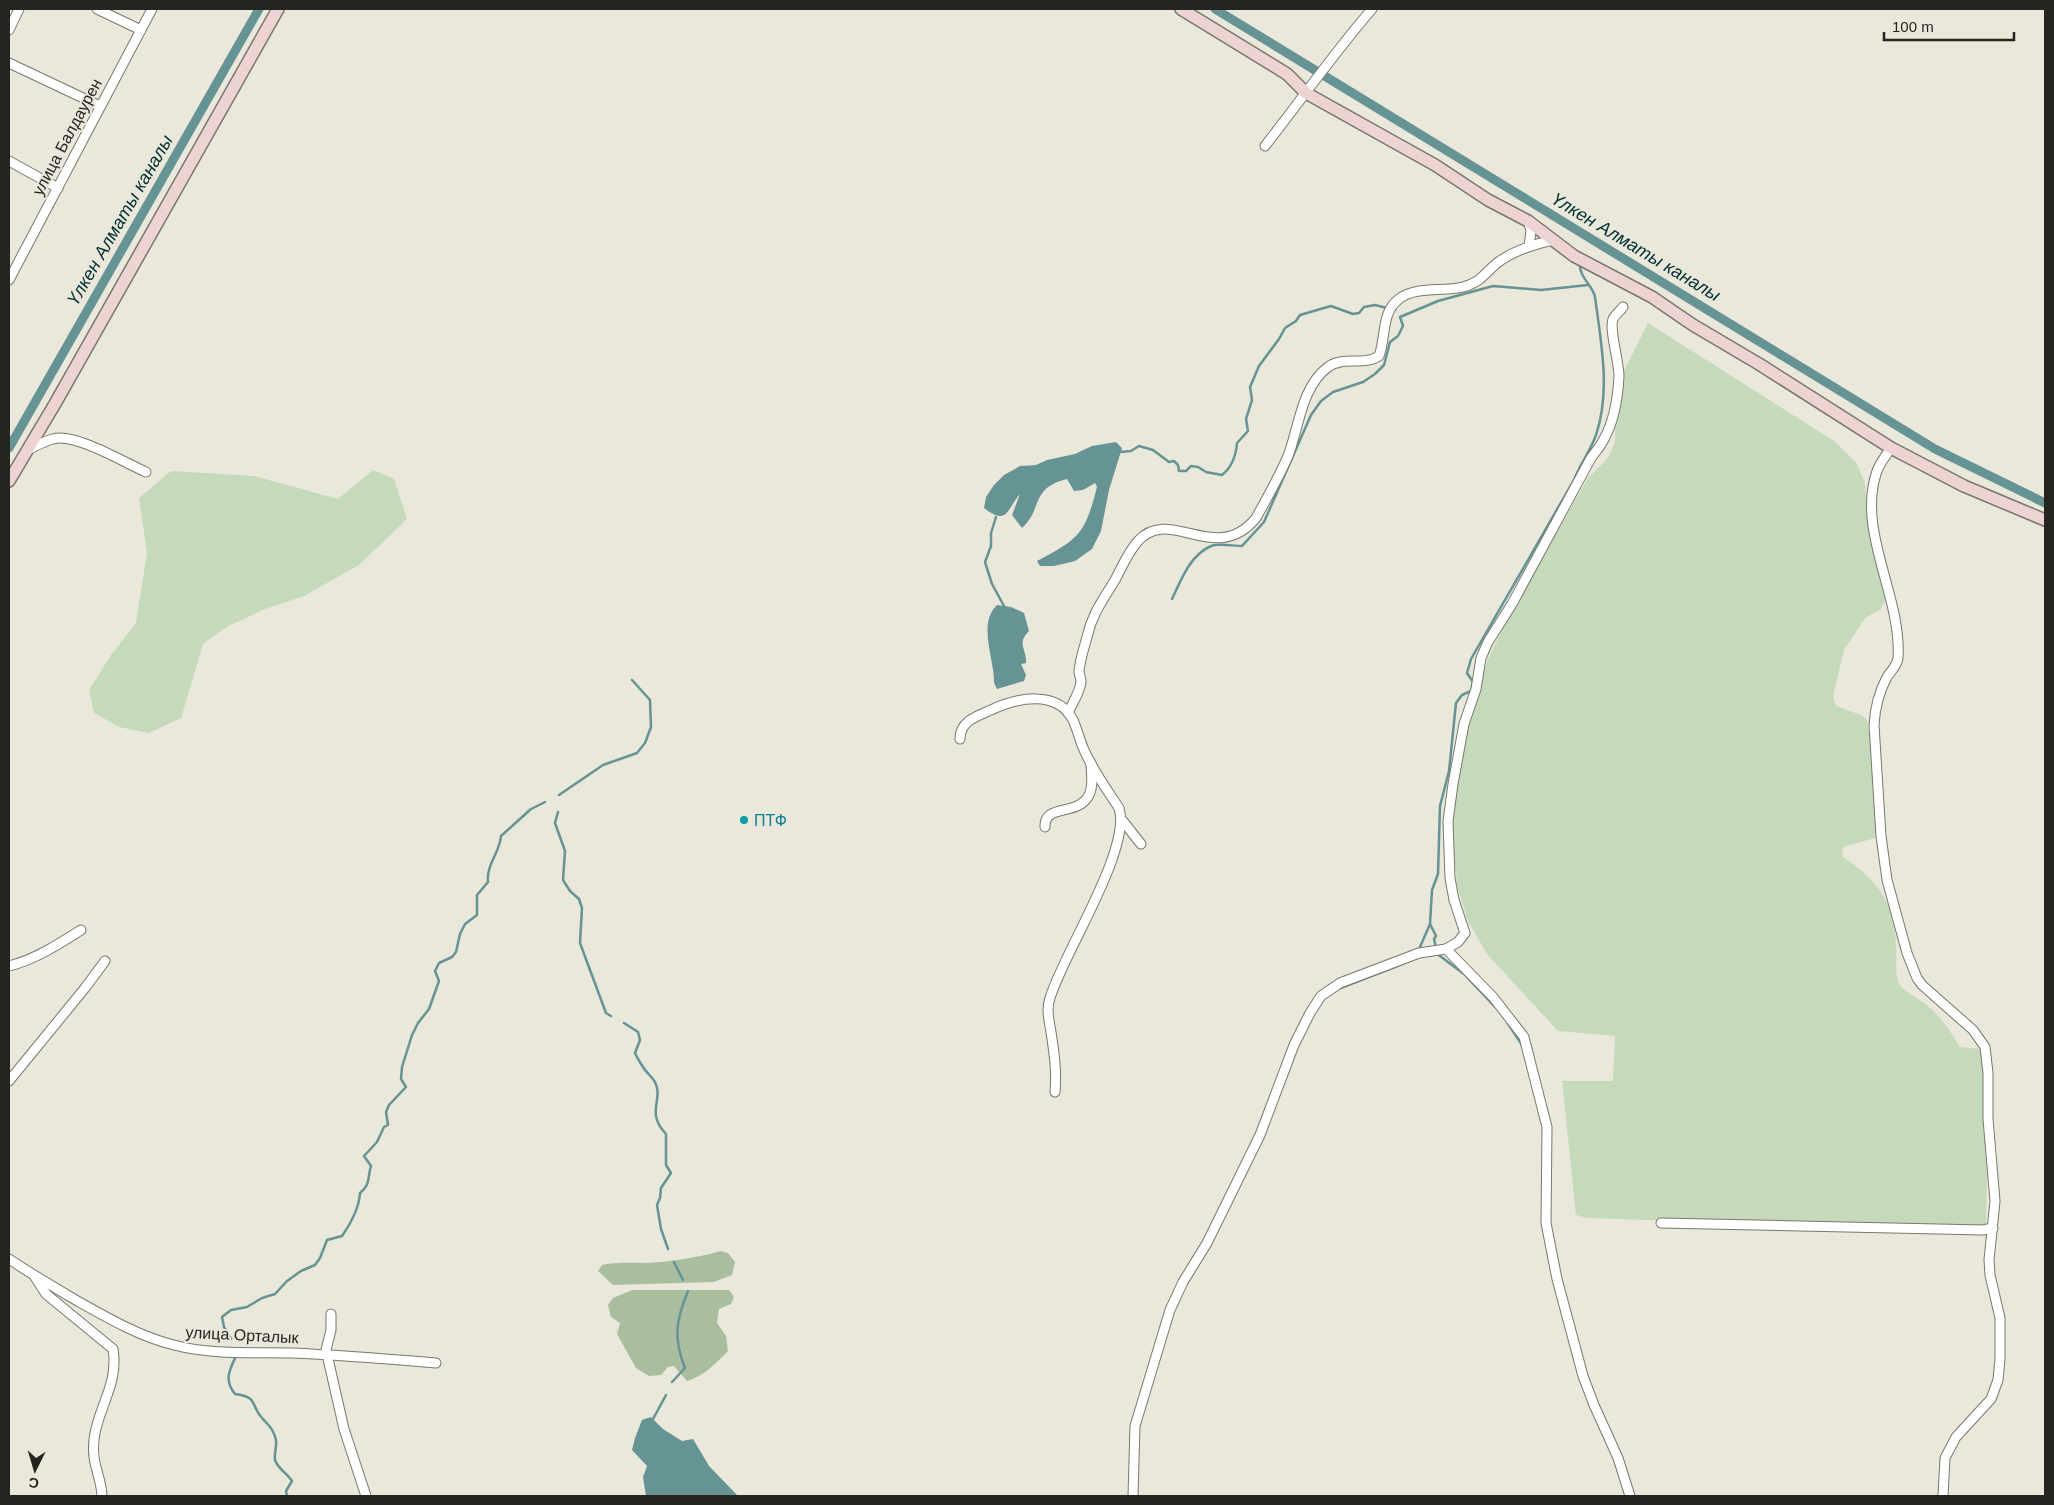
<svg xmlns="http://www.w3.org/2000/svg" width="2054" height="1505" viewBox="0 0 2054 1505" font-family="Helvetica,sans-serif">
<rect width="100%" height="100%" fill="#eae7db"/>
<g fill="#c5dabb">
<path d="M1648 323 1834 441 1856 462 1865 483 1868 519 1885 600 1881 609 1865 618 1844 650 1833 696 1836 706 1861 715 1867 720 1871 745 1877 819 1875 838 1843 847 1842 856C1878 881 1894 901 1896 946 1897 955 1895 974 1898 981 1904 994 1921 998 1930 1008 1942 1019 1952 1033 1960 1047L1980 1049 1983 1053 1987 1176 1986 1227 1733 1223 1587 1218 1576 1215 1562 1081H1613L1615 1036 1558 1031 1487 954 1468 921 1457 886 1452 824 1464 745 1487 661 1507 620 1588 478 1608 458 1615 442V416L1624 371Z"/>
<polygon points="373,470 394,479 407,519 359,565 304,596 265,609 228,626 203,644 181,718 149,733 119,727 94,713 89,690 111,655 136,623 147,553 139,498 171,471 254,476 338,499"/>
</g>
<g fill="#a9be9f">
<path d="M721 1251 728 1253 735 1262 732 1275 714 1282 613 1285 598 1271 602 1265C617 1262 630 1263 645 1263 670 1262 696 1258 721 1251Z"/>
<path d="M632 1290H729L734 1297 731 1304 719 1309 717 1323 726 1336 728 1351C716 1363 703 1377 687 1381L674 1366 668 1367 661 1375 649 1376 636 1368 617 1334 620 1323 611 1317 608 1305 613 1298Z"/>
</g>
<g fill="#669394">
<path d="M1116 442 1122 448 1109 490 1101 531 1092 549 1075 561 1054 566H1040L1037 561C1079 539 1085 534 1097 487L1095 483 1083 490 1074 491 1067 479C1030 488 1043 509 1022 528L1012 515 1020 494C1006 510 1008 526 984 508L986 497 994 485 1004 475 1020 466 1036 465 1047 460 1075 454 1092 446Z"/>
<path d="M997 605 1011 607 1024 613 1029 631C1016 644 1027 649 1026 663L1021 664 1026 675 1024 681 997 689 994 683C995 660 977 624 997 605Z"/>
<polygon points="651,1417 663,1429 682,1441 693,1439 709,1466 738,1496 646,1496 643,1477 647,1466 632,1450 635,1438 642,1420"/>
</g>
<g fill="none" stroke-linecap="round" stroke-linejoin="round">
<g stroke="#669394" stroke-width="2.5">
<path d="M1120 452 1131 451 1139 446 1153 450 1169 462 1174 461 1178 465 1179 471H1186L1191 466 1198 467 1206 472 1222 475C1232 467 1236 456 1237 443L1248 431 1246 419 1252 400 1250 387 1259 366 1279 339 1285 328 1296 321 1300 315 1331 306 1353 314 1359 313 1364 307 1375 305 1387 308"/>
<polyline points="996,517 991,533 991,546 985,562 992,584 1004,606"/>
<path d="M1172 599C1181 580 1190 555 1211 546 1219 543 1233 546 1242 546L1264 522 1311 415 1321 401 1333 392 1363 382 1375 374 1384 365 1390 342 1398 336 1403 326 1400 317 1438 301 1493 286 1541 290 1588 285"/>
<polyline points="559,795 603,765 637,753 645,743 651,727 650,700 632,680"/>
<polyline points="558,812 555,823 565,851 563,880 570,891 579,899 582,908 580,943 606,1013 611,1016"/>
<polyline points="1430,924 1436,936 1434,939 1436,948"/>
<path d="M1420 951V947L1430 924 1432 890 1438 874 1440 806 1449 771 1456 703 1462 695 1471 691 1473 682 1467 673 1471 659 1574 480C1580 464 1590 452 1596 435 1611 390 1601 343 1595 297 1593 286 1581 279 1580 267"/>
<polyline points="1436,953 1464,974 1498,1010"/>
<polyline points="1338,989 1400,965"/>
<polyline points="1507,1022 1522,1045"/>
<path d="M624 1023 638 1032 640 1040 635 1053C637 1058 640 1062 643 1067 646 1072 652 1077 655 1082 664 1100 645 1112 666 1134V1165L671 1173 661 1188 660 1198 657 1205 661 1229 668 1249"/>
<polyline points="674,1262 683,1280"/>
<path d="M231 1339 224 1327 222 1317 231 1310 247 1307 262 1298 275 1294 287 1281 301 1271 315 1265 320 1258 327 1240 342 1236C351 1223 359 1209 360 1193 371 1184 367 1179 371 1166L364 1156 377 1142 384 1127 388 1125 386 1112 389 1105 406 1087 401 1079 402 1067 412 1035 418 1023 429 1009 439 981 435 971 439 963 452 957 456 952 460 934 465 924 477 915V895L488 882C486 865 500 852 501 836L531 809 545 802"/>
<path d="M236 1356C229 1371 224 1380 235 1394 259 1397 250 1405 262 1418 269 1426 273 1428 276 1440 277 1447 274 1453 275 1460 278 1469 287 1473 292 1481L286 1491 287 1496"/>
<path d="M672 1382 685 1368C673 1338 676 1320 688 1291"/>
<polyline points="653,1419 666,1395"/>
</g>
<g stroke="#669394" stroke-width="9">
<polyline points="1215,9 1935,449 2045,503"/>
<polyline points="9,448 259,9"/>
</g>
<defs>
<g id="street">
<polyline points="97,9 141,30"/>
<polyline points="9,30 19,9"/>
<polyline points="9,63 100,106"/>
<path d="M1265 146C1301 100 1334 53 1372 9"/>
<polyline points="9,161 58,188"/>
<polyline points="1528,221 1531,231 1529,246"/>
<polyline points="9,280 152,9"/>
<path d="M1891 448C1886 455 1880 463 1877 471 1856 531 1902 596 1898 658 1897 666 1891 671 1887 677 1879 692 1875 708 1874 725L1881 836 1887 880 1907 953 1917 978 1922 985 1973 1030 1985 1047 1988 1073V1119L1995 1201 1989 1260 1990 1275 2000 1318V1359L1998 1380 1991 1399 1956 1437 1945 1458 1943 1496"/>
<path d="M28 450C36 446 44 441 53 439 74 432 125 463 146 472"/>
<path d="M1068 713C1072 704 1080 692 1081 682 1081 678 1079 674 1079 671 1080 660 1084 648 1087 637 1092 614 1103 600 1115 580 1122 567 1128 552 1138 541 1170 505 1216 567 1256 518 1267 498 1279 477 1288 456 1299 428 1301 387 1328 367 1342 356 1364 366 1379 356 1386 338 1381 312 1399 299 1415 286 1443 292 1463 287 1481 282 1484 274 1497 263 1513 251 1534 244 1554 240"/>
<path d="M960 739C960 721 977 716 991 710 1016 698 1057 689 1073 720 1078 731 1080 742 1085 752 1094 772 1107 790 1119 808 1132 849 1063 954 1050 998 1046 1009 1049 1020 1051 1032 1054 1052 1057 1072 1055 1092"/>
<polyline points="1122,820 1141,844"/>
<path d="M1045 827C1044 803 1078 817 1089 795 1094 785 1091 774 1091 763"/>
<polyline points="1446,949 1493,997 1524,1037 1547,1127 1546,1223 1557,1279 1583,1376 1594,1405 1618,1458 1630,1496"/>
<path d="M9 966C34 960 59 944 81 930"/>
<polyline points="9,1081 85,988 105,961"/>
<polyline points="1661,1223 1983,1230 1993,1228"/>
<path d="M9 1259C30 1273 52 1286 74 1299 106 1317 138 1336 174 1345 211 1355 253 1352 291 1353 340 1355 388 1359 436 1363"/>
<path d="M35 1277 46 1294 113 1349C119 1384 98 1407 94 1439 91 1465 101 1474 102 1496"/>
<polyline points="331,1314 331,1330 326,1350 344,1429 366,1496"/>
<path d="M1133 1496 1135 1426 1170 1310 1183 1282 1207 1243 1260 1135 1294 1045 1310 1013 1321 996 1340 983 1419 953 1446 949 1458 942 1465 933 1454 900 1450 878 1448 821 1453 784 1464 724 1476 689 1481 658 1488 642 1512 604 1591 458C1595 452 1601 446 1604 439 1614 421 1618 396 1619 376 1619 362 1609 329 1613 319 1615 315 1620 311 1623 307"/>
</g>
<g id="secondary">
<polyline points="1181,9 1287,74 1306,93 1435,165 1488,200 1528,221 1574,256 1652,297 1693,325 1759,364 1891,448 1964,486 2045,520"/>
<polyline points="9,481 56,402 278,9"/>
</g>
</defs>
<use href="#street" stroke="#7a776c" stroke-width="11"/>
<use href="#secondary" stroke="#7a776c" stroke-width="14"/>
<use href="#street" stroke="#fff" stroke-width="9"/>
<use href="#secondary" stroke="#eed3d5" stroke-width="11"/>
</g>
<circle fill="#0f9aa8" stroke="#eae7db" stroke-width="2" cx="744" cy="820" r="5"/>
<g text-anchor="middle" dominant-baseline="central" stroke-width="4" stroke-linejoin="round" paint-order="stroke">
<g font-size="16" fill="#252420" stroke="#eae7db">
<text transform="translate(67 137) rotate(-62)">улица Балдаурен</text>
<text transform="translate(242 1335) rotate(3)">улица Орталык</text>
</g>
<g font-size="16" fill="#0d838f" stroke="#eae7db" text-anchor="start">
<text x="754" y="820">ПТФ</text>
</g>
<g font-size="18" font-style="italic" fill="#013032" stroke="#eae7db">
<text transform="translate(120 220) rotate(-60)">Үлкен Алматы каналы</text>
<text transform="translate(1636 247) rotate(31)">Үлкен Алматы каналы</text>
</g>
</g>
<rect width="2054" height="1505" fill="none" stroke="#252420" stroke-width="20"/>
<g transform="translate(35 1470) rotate(185)" stroke="#eae7db" stroke-width="4" paint-order="stroke">
<path d="M0-4L9 19L0 12L-9 19Z" fill="#252420"/>
<text y="-8" font-size="14" font-weight="bold" text-anchor="middle" fill="#252420">С</text>
</g>
<path d="M1884 32v8h130v-8" fill="none" stroke="#252420" stroke-width="2.5"/>
<text x="1892" y="32" font-size="15" fill="#252420" stroke="#eae7db" stroke-width="4" paint-order="stroke">100 m</text>
</svg>
